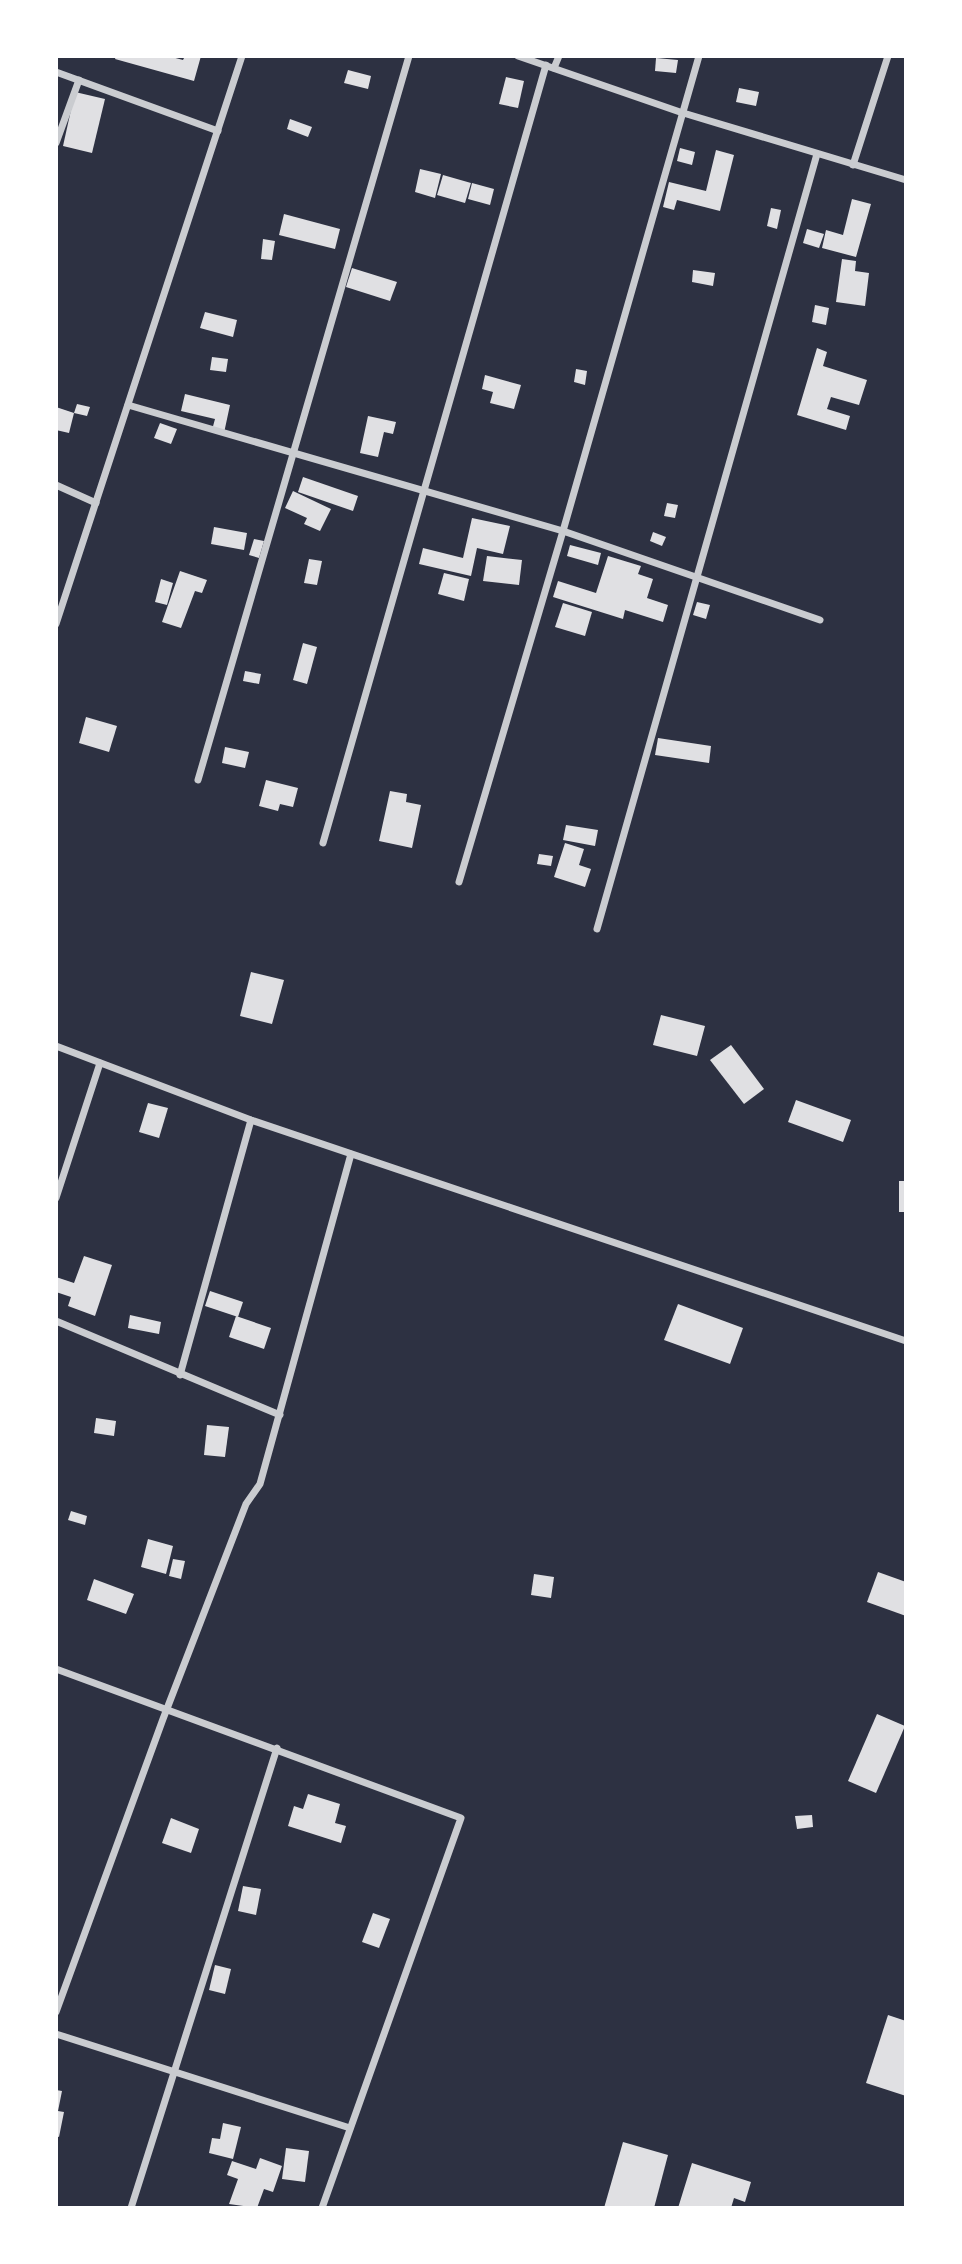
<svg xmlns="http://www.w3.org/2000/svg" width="962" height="2264" viewBox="0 0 962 2264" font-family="Figtree,sans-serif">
<rect width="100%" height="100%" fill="#2d3142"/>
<g fill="#e0e0e3">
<polygon points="116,56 168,56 183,60 185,56 201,56 194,81 115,59"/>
<polygon points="656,58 678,60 676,73 655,71"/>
<polygon points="348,70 371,76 368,89 344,83"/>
<polygon points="506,77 524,81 518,108 499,104"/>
<polygon points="739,88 759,92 756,106 736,102"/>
<polygon points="75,92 105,99 92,153 63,146"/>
<polygon points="290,119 312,127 308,137 287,129"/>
<polygon points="680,148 695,152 692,165 677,161"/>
<polygon points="716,150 734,155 720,211 677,200 674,210 663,207 669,182 706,191"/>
<polygon points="420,169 441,174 435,198 415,192"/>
<polygon points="443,175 471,183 465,203 437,195"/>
<polygon points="472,183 494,189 490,205 468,199"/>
<polygon points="852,199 871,204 856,257 822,248 826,230 843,235"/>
<polygon points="771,208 781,210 777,229 767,226"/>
<polygon points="284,214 340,229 335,249 279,235"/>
<polygon points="807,229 824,234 819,248 803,243"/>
<polygon points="263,239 275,241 272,260 261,259"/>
<polygon points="842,259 856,261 855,271 869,273 865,306 836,302"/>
<polygon points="352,268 397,282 390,301 346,287"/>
<polygon points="693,270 715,273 713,286 692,282"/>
<polygon points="815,305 829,308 826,325 812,322"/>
<polygon points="205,312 237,320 233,337 200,328"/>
<polygon points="817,348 827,352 823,366 867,380 859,405 831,397 827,409 850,416 846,430 797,415"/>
<polygon points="212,357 228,359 226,372 210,370"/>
<polygon points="576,369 587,371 585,385 574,382"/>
<polygon points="485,375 521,385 514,409 490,403 493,392 482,389"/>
<polygon points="185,394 230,405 224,433 212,430 215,419 181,411"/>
<polygon points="77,404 90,407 87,416 74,413 69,433 56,430 56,407 74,413"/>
<polygon points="368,416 396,422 393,434 384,432 378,457 360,453"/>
<polygon points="160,423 177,429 171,444 154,438"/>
<polygon points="303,477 358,496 353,511 298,492"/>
<polygon points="293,491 331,509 320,531 304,524 307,518 285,508"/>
<polygon points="667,503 678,505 675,518 664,516"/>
<polygon points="472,518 510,526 503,554 477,548 471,576 419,564 423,548 463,558"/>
<polygon points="214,527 247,533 244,550 211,544"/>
<polygon points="653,532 666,537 662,546 650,541"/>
<polygon points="254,539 264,541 259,558 249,555"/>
<polygon points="570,545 601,553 598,565 567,556"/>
<polygon points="487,556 522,560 519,585 483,581"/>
<polygon points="608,556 641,566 638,574 653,579 647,598 668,605 663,622 625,610 623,619 553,597 558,581 596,593"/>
<polygon points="309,559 322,561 317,585 304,583"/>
<polygon points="180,571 207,580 202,593 195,591 181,628 162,622"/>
<polygon points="444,573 469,579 464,601 438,594"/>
<polygon points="161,579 173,583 167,605 155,602"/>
<polygon points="697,602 710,605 706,619 693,615"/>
<polygon points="563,603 592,612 585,636 555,627"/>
<polygon points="303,643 317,647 307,684 293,680"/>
<polygon points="245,671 261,674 259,684 243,681"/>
<polygon points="86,717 117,726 109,752 79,743"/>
<polygon points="658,738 711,746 709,763 655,755"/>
<polygon points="225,747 249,752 245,768 222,763"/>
<polygon points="266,780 298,788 293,807 280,804 278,811 259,806"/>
<polygon points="390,791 407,794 406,802 421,805 412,848 379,841"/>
<polygon points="566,825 598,830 595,846 563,840"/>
<polygon points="565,843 584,849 579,865 591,869 585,887 554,877"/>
<polygon points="539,854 553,856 551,866 537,864"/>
<polygon points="251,972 284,980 272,1024 240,1016"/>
<polygon points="661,1015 705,1026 697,1056 653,1045"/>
<polygon points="731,1045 764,1089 744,1104 710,1060"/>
<polygon points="796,1100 851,1120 843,1142 788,1122"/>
<polygon points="148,1103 168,1108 159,1138 139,1132"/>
<rect x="899" y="1181" width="7" height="31"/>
<polygon points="84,1256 112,1265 95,1316 68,1306 71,1297 56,1292 56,1277 74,1283"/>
<polygon points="210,1291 243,1302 238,1317 205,1306"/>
<polygon points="678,1304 743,1328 730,1364 664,1340"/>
<polygon points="130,1315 161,1322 159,1334 128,1328"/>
<polygon points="236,1316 271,1328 264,1349 229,1337"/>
<polygon points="96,1418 116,1421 114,1436 94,1433"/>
<polygon points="207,1425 229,1427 225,1457 204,1455"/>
<polygon points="71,1511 87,1516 85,1525 68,1520"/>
<polygon points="148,1539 173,1546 166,1574 141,1567"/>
<polygon points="173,1559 185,1561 181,1579 169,1576"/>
<polygon points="878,1572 906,1582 906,1616 867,1602"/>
<polygon points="534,1574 554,1577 551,1598 531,1595"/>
<polygon points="94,1579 134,1594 126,1614 87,1600"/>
<polygon points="877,1714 905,1726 876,1793 848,1781"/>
<polygon points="308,1794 340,1804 335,1823 346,1826 341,1843 288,1826 294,1806 303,1809"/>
<polygon points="812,1815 813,1827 797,1829 795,1816"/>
<polygon points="171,1818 199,1829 191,1853 162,1843"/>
<polygon points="243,1886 261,1889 256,1915 238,1911"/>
<polygon points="373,1913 390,1919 379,1948 362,1942"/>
<polygon points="215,1965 231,1969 225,1994 209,1990"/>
<polygon points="888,2015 906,2021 906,2096 866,2083"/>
<polygon points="56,2090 62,2091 58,2111 64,2112 59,2137 56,2136"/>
<polygon points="223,2123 241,2127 233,2159 209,2153 212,2138 220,2139"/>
<polygon points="623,2142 668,2155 654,2208 604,2208"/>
<polygon points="286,2148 309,2151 305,2182 282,2179"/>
<polygon points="260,2158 282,2166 273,2192 264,2189 257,2208 229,2204 238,2179 227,2175 232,2161 256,2169"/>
<polygon points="692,2163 751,2182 745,2202 734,2198 731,2208 678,2208"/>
</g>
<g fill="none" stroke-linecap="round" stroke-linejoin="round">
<g stroke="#caccd0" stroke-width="7">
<polyline points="518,56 680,112 906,180"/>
<polyline points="554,68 559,56"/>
<polyline points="56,72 218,131"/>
<polyline points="56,143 79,80"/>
<polyline points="853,165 888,56"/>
<polyline points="128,405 563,531 820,620"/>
<polyline points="56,485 96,503"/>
<polyline points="56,624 242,56"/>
<polyline points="198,780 409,56"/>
<polyline points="323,843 546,65"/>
<polyline points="459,882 563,531 699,56"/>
<polyline points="597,929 817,154"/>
<polyline points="56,1046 251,1120 906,1341"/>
<polyline points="56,1198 100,1063"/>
<polyline points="56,1321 280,1415"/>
<polyline points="180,1375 251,1120"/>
<polyline points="56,1669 461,1818 322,2208"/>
<polyline points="56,2012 163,1719 246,1504 260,1484 351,1154"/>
<polyline points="56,2034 350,2128"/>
<polyline points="131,2208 277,1748"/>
</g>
</g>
<rect width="962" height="2264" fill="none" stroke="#ffffff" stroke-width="116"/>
</svg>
